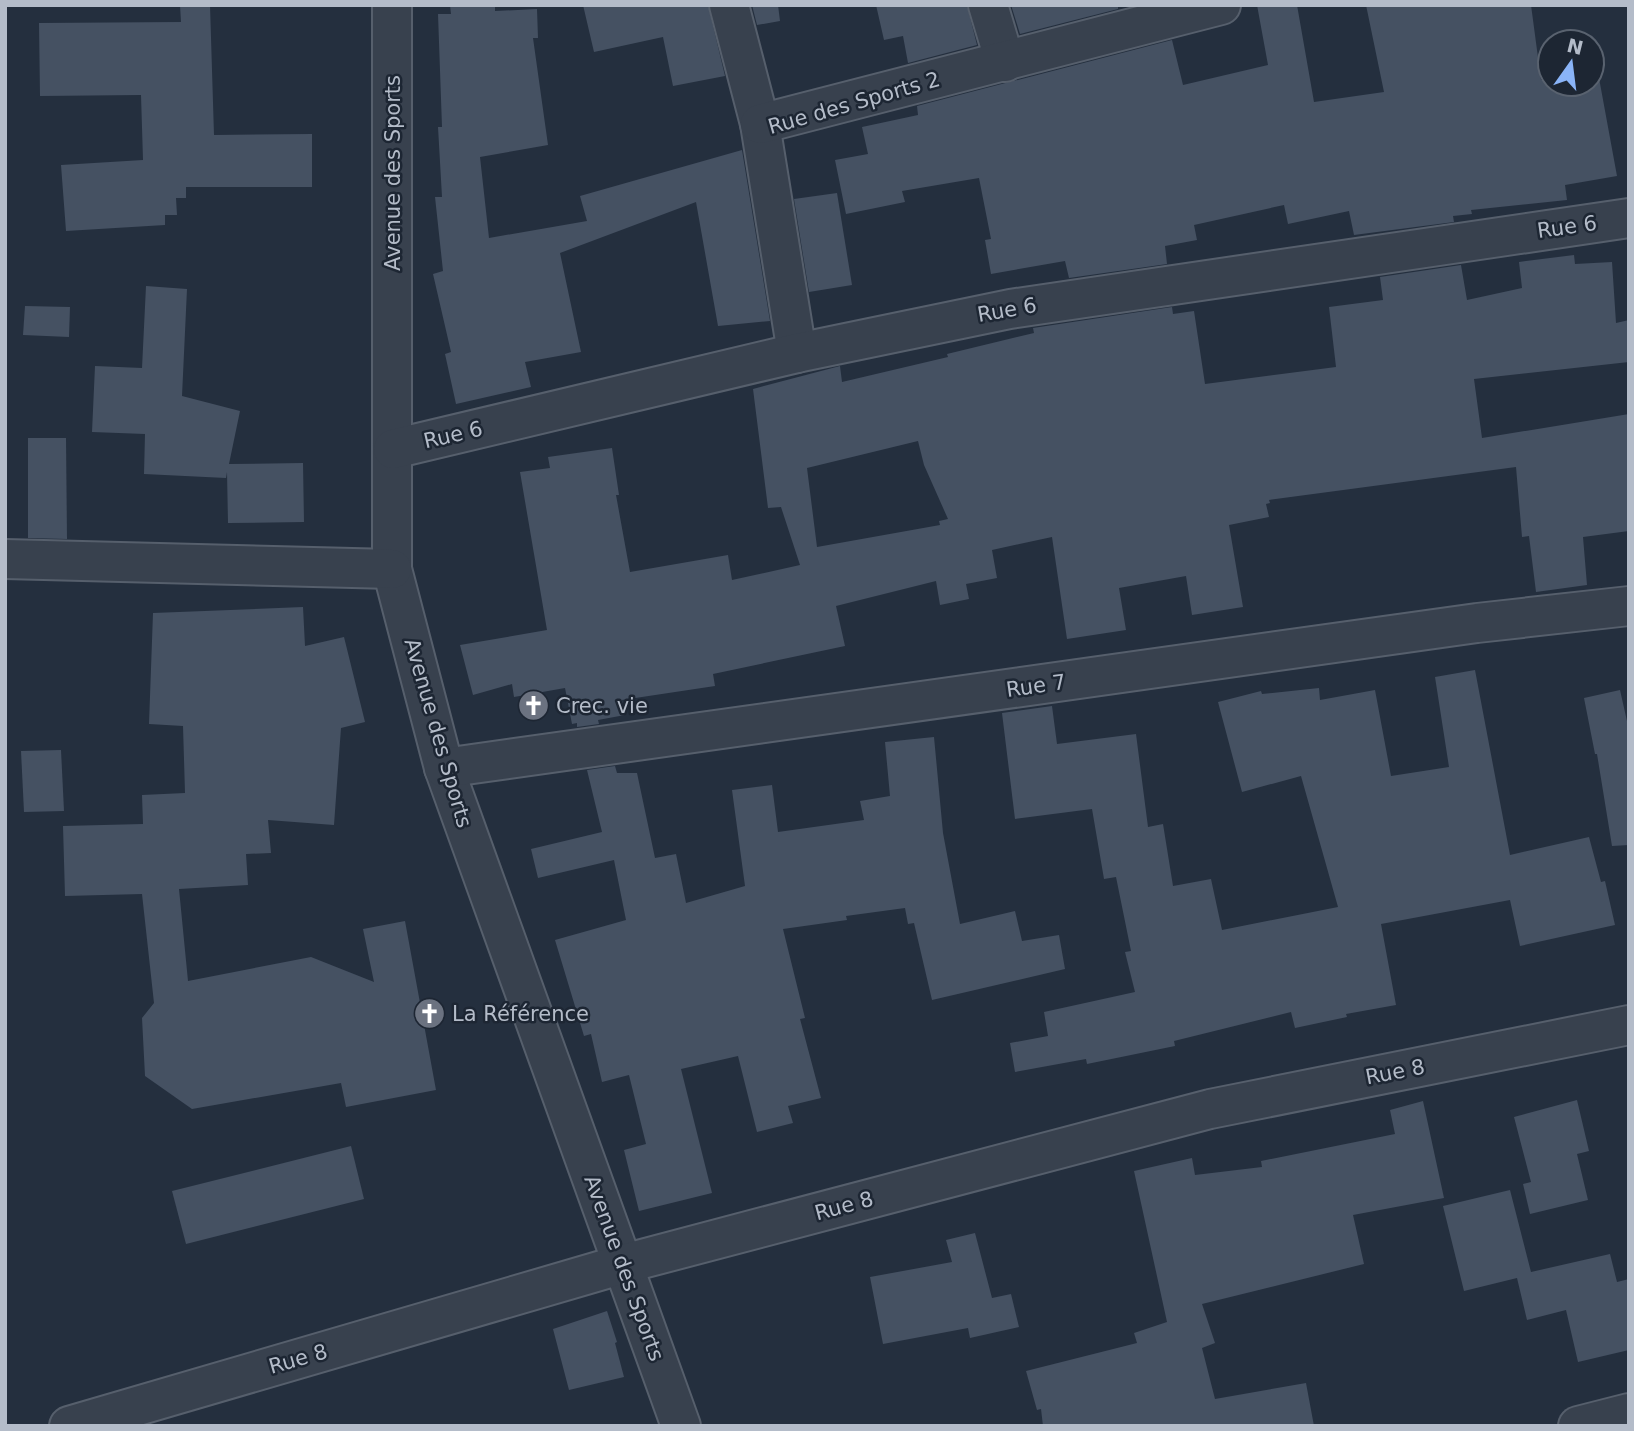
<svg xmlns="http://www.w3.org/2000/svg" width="1634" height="1431" viewBox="0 0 1634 1431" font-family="'DejaVu Sans',sans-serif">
<rect width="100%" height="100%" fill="#242f3e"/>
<g fill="#455162" fill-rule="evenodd">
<polygon points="180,5 210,5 214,135 312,134 312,187 186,187 186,198 176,198 177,215 165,215 165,225 66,231 61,165 143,160 141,95 40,96 39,23 181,22"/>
<polygon points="450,5 495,5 495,11 537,9 538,38 533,38 548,145 480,157 489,238 587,221 580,196 742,150 770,321 718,326 696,202 560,253 581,352 525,362 531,387 456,404 445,354 451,352 433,274 443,271 435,197 442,197 438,127 442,127 438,14 451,14"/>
<polygon points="583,5 708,5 725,76 673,86 663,37 594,52"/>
<polygon points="752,5 778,5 780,21 757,25"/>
<polygon points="876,5 967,5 977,45 908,63 903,36 884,40"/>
<polygon points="1011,5 1118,5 1118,9 1020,34"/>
<polygon points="1257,5 1297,5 1314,102 1384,92 1366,5 1531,5 1541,80 1550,80 1550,84 1592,84 1592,78 1599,78 1617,176 1565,185 1567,200 1471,210 1472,214 1453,216 1454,222 1354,235 1349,211 1288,224 1284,205 1194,225 1197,240 1165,246 1167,264 1069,278 1065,261 991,274 985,240 991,239 979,178 902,191 905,202 846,214 835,160 868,154 862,127 918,115 917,106 1172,40 1183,85 1268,65"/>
<polygon points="837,193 852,285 809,292 794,199"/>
<path d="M1574 255 1575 264 1612 262 1616 323 1629 320V362L1474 379 1482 438 1629 414V531L1583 537 1587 585 1536 592 1529 536 1522 537 1516 467 1269 500 1270 503 1266 504 1269 517 1229 525 1243 607 1192 615 1186 576 1119 588 1126 630 1067 639 1052 537 992 550 997 578 966 584 969 599 940 605 936 581 836 606 845 646 713 674 715 686 622 700 625 715 598 720 599 724 577 727V723L572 724 565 688 514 697 512 684 473 695 460 645 547 630 520 472 550 468 548 457 612 448 619 495H616L630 572 728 555 732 580 800 565 781 507 768 508 753 389 840 366 842 382 948 357 947 354 1034 333 1033 328 1172 307 1173 314 1194 311 1205 384 1336 367 1329 307 1383 300 1380 277 1461 265 1467 300 1522 288 1519 262ZM918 441 924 465 948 519 939 521 940 525 817 547 807 468Z"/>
<polygon points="146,286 187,289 182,396 240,411 229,464 303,463 304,522 228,523 227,472 226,478 144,474 145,434 92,432 95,366 142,368"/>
<polygon points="25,306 70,307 69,337 23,335"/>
<polygon points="28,438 66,438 67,539 28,538"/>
<polygon points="303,607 305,646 344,637 365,722 341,728 334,825 268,820 271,853 246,854 248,885 179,889 188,981 311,957 374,982 363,929 405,921 436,1090 346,1107 341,1083 192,1109 145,1076 142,1018 154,1003 142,894 65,896 63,826 143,824 142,795 185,793 183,726 149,724 153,613"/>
<polygon points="1475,670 1510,855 1589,837 1601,882 1605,881 1615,925 1520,946 1510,900 1381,924 1396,1005 1346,1014 1347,1017 1295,1028 1291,1012 1174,1041 1175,1046 1087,1064 1086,1059 1015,1072 1010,1043 1048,1036 1044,1012 1135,992 1125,952 1131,951 1116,877 1104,879 1092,809 1015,819 1002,713 1052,706 1057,744 1136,734 1148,827 1163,824 1173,886 1211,879 1222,930 1338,907 1301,776 1242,792 1218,702 1261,691 1262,694 1319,688 1320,700 1375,690 1391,776 1449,767 1435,677"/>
<polygon points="1620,690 1629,730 1629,845 1612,846 1597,754 1595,754 1584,698"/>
<polygon points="934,737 943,833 960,924 1015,911 1022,941 1059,935 1065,969 932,1000 914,923 908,924 905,908 846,916 847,920 783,929 805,1018 800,1019 821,1098 788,1106 793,1123 757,1132 738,1056 681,1069 712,1193 639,1211 624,1150 646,1144 629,1075 602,1082 591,1034 584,1036 555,940 626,920 614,860 538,878 531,849 602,832 587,770 615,766 617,773 637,773 655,858 676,854 686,903 745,886 732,790 772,785 778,832 864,820 860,801 890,796 885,742"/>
<polygon points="61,750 64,811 24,812 21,751"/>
<polygon points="1577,1100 1589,1151 1577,1154 1588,1200 1530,1214 1523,1184 1531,1182 1514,1117"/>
<polygon points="1423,1101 1444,1198 1353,1215 1364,1264 1202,1304 1215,1343 1202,1348 1215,1399 1306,1383 1314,1426 1043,1426 1041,1409 1037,1410 1026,1371 1137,1343 1134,1333 1167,1322 1134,1171 1192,1158 1195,1175 1262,1167 1261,1161 1395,1134 1390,1110"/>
<polygon points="351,1146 364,1199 186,1244 172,1191"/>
<polygon points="1510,1190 1531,1272 1610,1254 1617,1282 1629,1279 1629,1350 1578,1362 1566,1310 1527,1320 1517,1278 1464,1291 1443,1206"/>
<polygon points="975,1233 992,1298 1011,1294 1019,1327 970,1338 968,1328 883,1344 870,1277 952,1262 946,1240"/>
<polygon points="607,1311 617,1342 615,1343 624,1377 569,1390 553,1329"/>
</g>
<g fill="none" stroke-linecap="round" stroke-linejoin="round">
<defs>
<g id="street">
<polyline points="392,5 392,569 444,768 681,1426"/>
<polyline points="729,5 760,124 797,353"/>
<polyline points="988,5 1005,62"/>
<polyline points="760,124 1221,5"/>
<polyline points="393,449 797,353 1010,309 1629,218"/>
<polyline points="5,559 392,569"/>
<polyline points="444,768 1477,623 1629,606"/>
<polyline points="69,1426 623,1264 1210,1109 1629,1025"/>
<polyline points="1578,1426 1629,1413"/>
</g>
</defs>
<use href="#street" stroke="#565f6c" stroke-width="42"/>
<use href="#street" stroke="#38414e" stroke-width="38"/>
</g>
<defs>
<symbol id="church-disc" viewBox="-11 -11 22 22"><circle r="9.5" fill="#6b7280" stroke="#1d2633"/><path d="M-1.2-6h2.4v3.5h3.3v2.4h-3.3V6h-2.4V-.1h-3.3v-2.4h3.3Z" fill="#fff"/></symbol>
</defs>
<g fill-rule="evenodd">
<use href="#church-disc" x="516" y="688" width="35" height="35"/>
<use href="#church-disc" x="412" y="996" width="35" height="35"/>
</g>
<g text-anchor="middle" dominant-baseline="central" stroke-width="5" stroke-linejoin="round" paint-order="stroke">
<g font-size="21" fill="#b4bcc9" stroke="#1d2633">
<text transform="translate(854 103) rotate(-16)">Rue des Sports 2</text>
<text transform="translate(393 173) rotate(-90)">Avenue des Sports</text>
<text transform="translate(1567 227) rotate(-8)">Rue 6</text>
<text transform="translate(1007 310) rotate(-10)">Rue 6</text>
<text transform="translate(453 435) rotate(-13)">Rue 6</text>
<text transform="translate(1036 686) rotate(-8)">Rue 7</text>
<text transform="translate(438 733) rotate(74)">Avenue des Sports</text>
<text transform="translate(1395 1072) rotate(-11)">Rue 8</text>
<text transform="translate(844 1206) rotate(-15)">Rue 8</text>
<text transform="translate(624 1268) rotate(70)">Avenue des Sports</text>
<text transform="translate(298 1359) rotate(-16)">Rue 8</text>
</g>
<g font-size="21" fill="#b4bcc9" stroke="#1d2633" text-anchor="start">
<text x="556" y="706">Crec. vie</text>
<text x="452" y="1014">La Référence</text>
</g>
</g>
<rect width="1634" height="1431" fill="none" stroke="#b4bcc9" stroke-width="14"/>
<g transform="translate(1571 63) rotate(14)"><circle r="33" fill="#1d2633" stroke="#59626f" stroke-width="2"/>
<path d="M0-5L12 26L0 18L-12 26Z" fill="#8ab4f8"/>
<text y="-10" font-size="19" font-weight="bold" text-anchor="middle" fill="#b4bcc9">N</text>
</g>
</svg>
